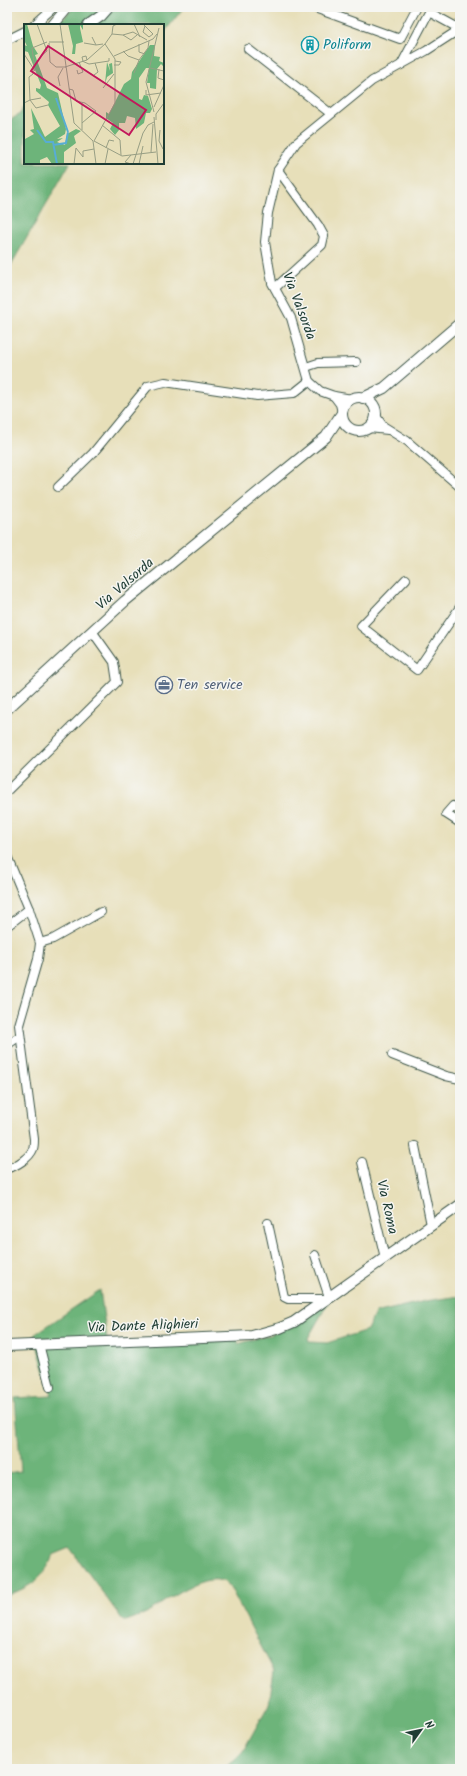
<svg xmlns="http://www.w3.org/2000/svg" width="467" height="1776" viewBox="0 0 467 1776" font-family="Kalam,sans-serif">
<rect width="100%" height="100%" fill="#f6f6f2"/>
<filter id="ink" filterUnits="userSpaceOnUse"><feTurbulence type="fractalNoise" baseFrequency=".025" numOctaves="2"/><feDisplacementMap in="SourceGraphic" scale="8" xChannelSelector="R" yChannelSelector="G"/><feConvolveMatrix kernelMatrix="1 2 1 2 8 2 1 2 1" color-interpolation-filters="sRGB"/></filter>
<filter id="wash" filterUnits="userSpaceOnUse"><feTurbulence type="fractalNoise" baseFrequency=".012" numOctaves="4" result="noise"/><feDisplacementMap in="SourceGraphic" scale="16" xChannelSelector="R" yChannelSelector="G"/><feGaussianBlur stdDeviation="0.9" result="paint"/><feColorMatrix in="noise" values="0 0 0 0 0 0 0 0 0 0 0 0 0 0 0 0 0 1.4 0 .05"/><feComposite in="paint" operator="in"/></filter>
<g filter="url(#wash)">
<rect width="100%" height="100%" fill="#e7dfb9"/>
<g fill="#6db47a" stroke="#467857">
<polygon points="74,7 184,7 163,34 163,25 57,25"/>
<polygon points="25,106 25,163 70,163 7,272 7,122 20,114"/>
<path d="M100 1290 108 1346 238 1338V1344L273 1334 328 1303 308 1338 309 1342 327 1343 367 1330 375 1313 425 1301 460 1296V1769H221L233 1761 243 1751 269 1704 274 1671 229 1585C208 1566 165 1603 146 1613 139 1616 132 1619 126 1621L122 1619 70 1548 53 1555C43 1581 31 1585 7 1596V1473L21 1471 15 1398 52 1396 34 1335Z"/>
</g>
</g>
<g filter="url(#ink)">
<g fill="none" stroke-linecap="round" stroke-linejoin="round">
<defs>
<g id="minor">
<polyline points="312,7 400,39 417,7"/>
<polyline points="34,25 54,7"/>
<polyline points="7,40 25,31"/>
<polyline points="248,49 330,113"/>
<polyline points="401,65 429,12 460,29"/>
<polyline points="275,288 322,245 324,236 318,225 278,170"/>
<polyline points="306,367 318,363 356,362"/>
<polyline points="334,396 340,404 342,412"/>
<polyline points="352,399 334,396 320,391 309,381 291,318 272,283 265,242 268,213 278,170 296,143 372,81 426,51 460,29"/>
<polyline points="376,416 383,426 407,441 460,487"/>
<polyline points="369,428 388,430"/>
<polyline points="58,487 93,453 148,386 165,382 257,396 294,393 309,381"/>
<polyline points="406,579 361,626 417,670 460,607"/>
<polyline points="7,791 117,682 114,662 92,631"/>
<polyline points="460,810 453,806 446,814 460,823"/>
<path d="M7 856 29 909 40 943 38 959 19 1025 34 1139C34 1142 34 1146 33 1149 30 1157 16 1167 7 1168"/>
<polyline points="7,926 29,909"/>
<polyline points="40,943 53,939 101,912"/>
<polyline points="7,1045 20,1036"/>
<polyline points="392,1055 446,1076 460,1079"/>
<polyline points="415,1146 431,1225"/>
<polyline points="362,1162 385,1258"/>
<polyline points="268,1223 284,1297 288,1299 327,1299"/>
<polyline points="315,1255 329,1297"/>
<polyline points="39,1344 50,1387"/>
</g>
<g id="tertiary">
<polyline points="53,25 68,7"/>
<polyline points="88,25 101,16 109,7"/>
<circle cx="359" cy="414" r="17"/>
<polyline points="363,398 384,388 460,323"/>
<polyline points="7,709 125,601 326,437 342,413"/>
<polyline points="7,1346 252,1336 280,1328 294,1322 460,1205"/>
</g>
</defs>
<use href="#minor" stroke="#3d5548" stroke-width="10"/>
<use href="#tertiary" stroke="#3d5548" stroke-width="12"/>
<use href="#minor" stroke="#fff" stroke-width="8"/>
<use href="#tertiary" stroke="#fff" stroke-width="10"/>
</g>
</g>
<defs>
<symbol id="building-ring" viewBox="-11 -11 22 22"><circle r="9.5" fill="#f6f6f2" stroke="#0f9aa8" stroke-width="1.5"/><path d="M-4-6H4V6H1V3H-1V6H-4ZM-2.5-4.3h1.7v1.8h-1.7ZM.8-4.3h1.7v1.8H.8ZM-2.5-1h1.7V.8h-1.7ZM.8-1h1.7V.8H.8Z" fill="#0f9aa8"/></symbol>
<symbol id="office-ring" viewBox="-11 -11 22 22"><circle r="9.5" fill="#f6f6f2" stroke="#5c6f8a" stroke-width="1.5"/><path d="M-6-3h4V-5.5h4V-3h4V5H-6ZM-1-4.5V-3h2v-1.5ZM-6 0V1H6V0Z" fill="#5c6f8a"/></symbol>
</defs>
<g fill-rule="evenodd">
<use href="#building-ring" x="300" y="35" width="20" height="20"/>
<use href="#office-ring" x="154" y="675" width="20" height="20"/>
</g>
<g text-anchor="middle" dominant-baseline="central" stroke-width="3" stroke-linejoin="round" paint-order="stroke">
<g font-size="14" fill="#0d838f" stroke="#f6f6f2" text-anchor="start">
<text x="323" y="45">Poliform</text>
</g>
<g font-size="14" fill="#1f3d34" stroke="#f6f6f2">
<text transform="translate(299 306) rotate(69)">Via Valsorda</text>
<text transform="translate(125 584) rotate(-41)">Via Valsorda</text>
<text transform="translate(387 1207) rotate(77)">Via Roma</text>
<text transform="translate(143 1326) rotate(-2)">Via Dante Alighieri</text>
</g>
<g font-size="14" fill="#4e5e75" stroke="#f6f6f2" text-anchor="start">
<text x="177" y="685">Ten service</text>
</g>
</g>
<g transform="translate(24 24)">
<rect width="140" height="140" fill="#e7dfb9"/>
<path d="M0 0H3L9 22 14 30 11 31 23 64 34 69 42 105 41 110 33 115 39 114 33 118 41 121 43 110 52 105 57 107 50 112 52 119 40 128V140H28L23 133 16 136V140H0V111L1 115 10 110 6 106 10 105 7 84 21 113 36 102 24 81 25 78 12 67V64L16 65 17 61 4 28 0 27V21L3 22 0 16ZM44 0H59V6L56 1V4L59 18 52 20 51 30H48L49 22ZM126 21H131L130 32 136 33 135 37 140 39 139 42 137 40 133 45 132 65 126 64V59H123L125 44H122L115 54V75L118 76 120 71 124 72 128 85 126 89H122L120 99 112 105 111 94 103 92 101 99H95V106L91 111 86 105 89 99 82 94V88L85 90 100 60 107 55 108 48ZM83 38 86 47 85 40 88 39 89 49 83 53 81 60Z" fill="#6db47a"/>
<path fill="none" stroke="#58add4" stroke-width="2" d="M32 74 44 108M13 106 22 118H29L33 140M29 121 42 119 44 108"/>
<path fill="none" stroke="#979e84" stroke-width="1" d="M13 0 23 27 17 32M36 0 42 42M110 0 116 13M119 0 129 10 125 13 119 8 121 2M109 8 123 16M88 10 99 11 109 8M88 10 89 2 93 0M99 11 107 16 113 11M68 13 72 21 79 20M25 18H40M25 19 26 38 32 43H42M60 19 72 21M81 20 88 10M115 20V28L121 30M99 27 104 32 115 36M0 30 11 47 8 24 23 18M90 32 129 15 133 10M58 37 65 40 85 37V34M59 37 58 33 62 32 63 36M90 41H95L97 38 91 37M42 42 50 99 69 117M41 43 63 36 81 20M126 44 140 47M135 45 134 54 140 56M53 46 54 50 59 48 55 38M110 49 115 36 124 24 125 17M70 51 74 48 71 39M36 62 34 53 39 44M79 64 90 50M45 65 49 66 52 77 61 79 72 87 58 99M122 66V71L137 69M6 76 5 53 9 50V45M6 76 12 84 24 81M0 79 6 76 17 74M130 83 140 61M130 88 122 58 135 4M130 93 134 140M132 96V90L140 79M78 101 96 116 97 131M58 106V79M136 106 135 117 139 125M69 117 72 140M70 117 91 79V35L81 20M70 117 98 132 132 128M82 124 85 116 90 117M127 128 129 100M50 140 52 124 59 133V127L70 125M81 140 84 125M107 140 101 138 107 131M109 140 119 109 124 101 130 98M115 140 119 122"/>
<path fill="#c2185b" fill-opacity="0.15" stroke="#c2185b" stroke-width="2" d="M24 22 122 86 105 111 7 47Z"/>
<rect width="140" height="140" fill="none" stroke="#1f3d34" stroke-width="2"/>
</g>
<rect width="467" height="1776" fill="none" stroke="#f6f6f2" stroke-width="24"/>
<g transform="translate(421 1730) rotate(57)" stroke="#f6f6f2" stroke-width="3" paint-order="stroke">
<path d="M0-3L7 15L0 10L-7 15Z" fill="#1f3d34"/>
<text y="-6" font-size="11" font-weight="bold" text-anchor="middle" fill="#1f3d34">N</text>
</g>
</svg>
